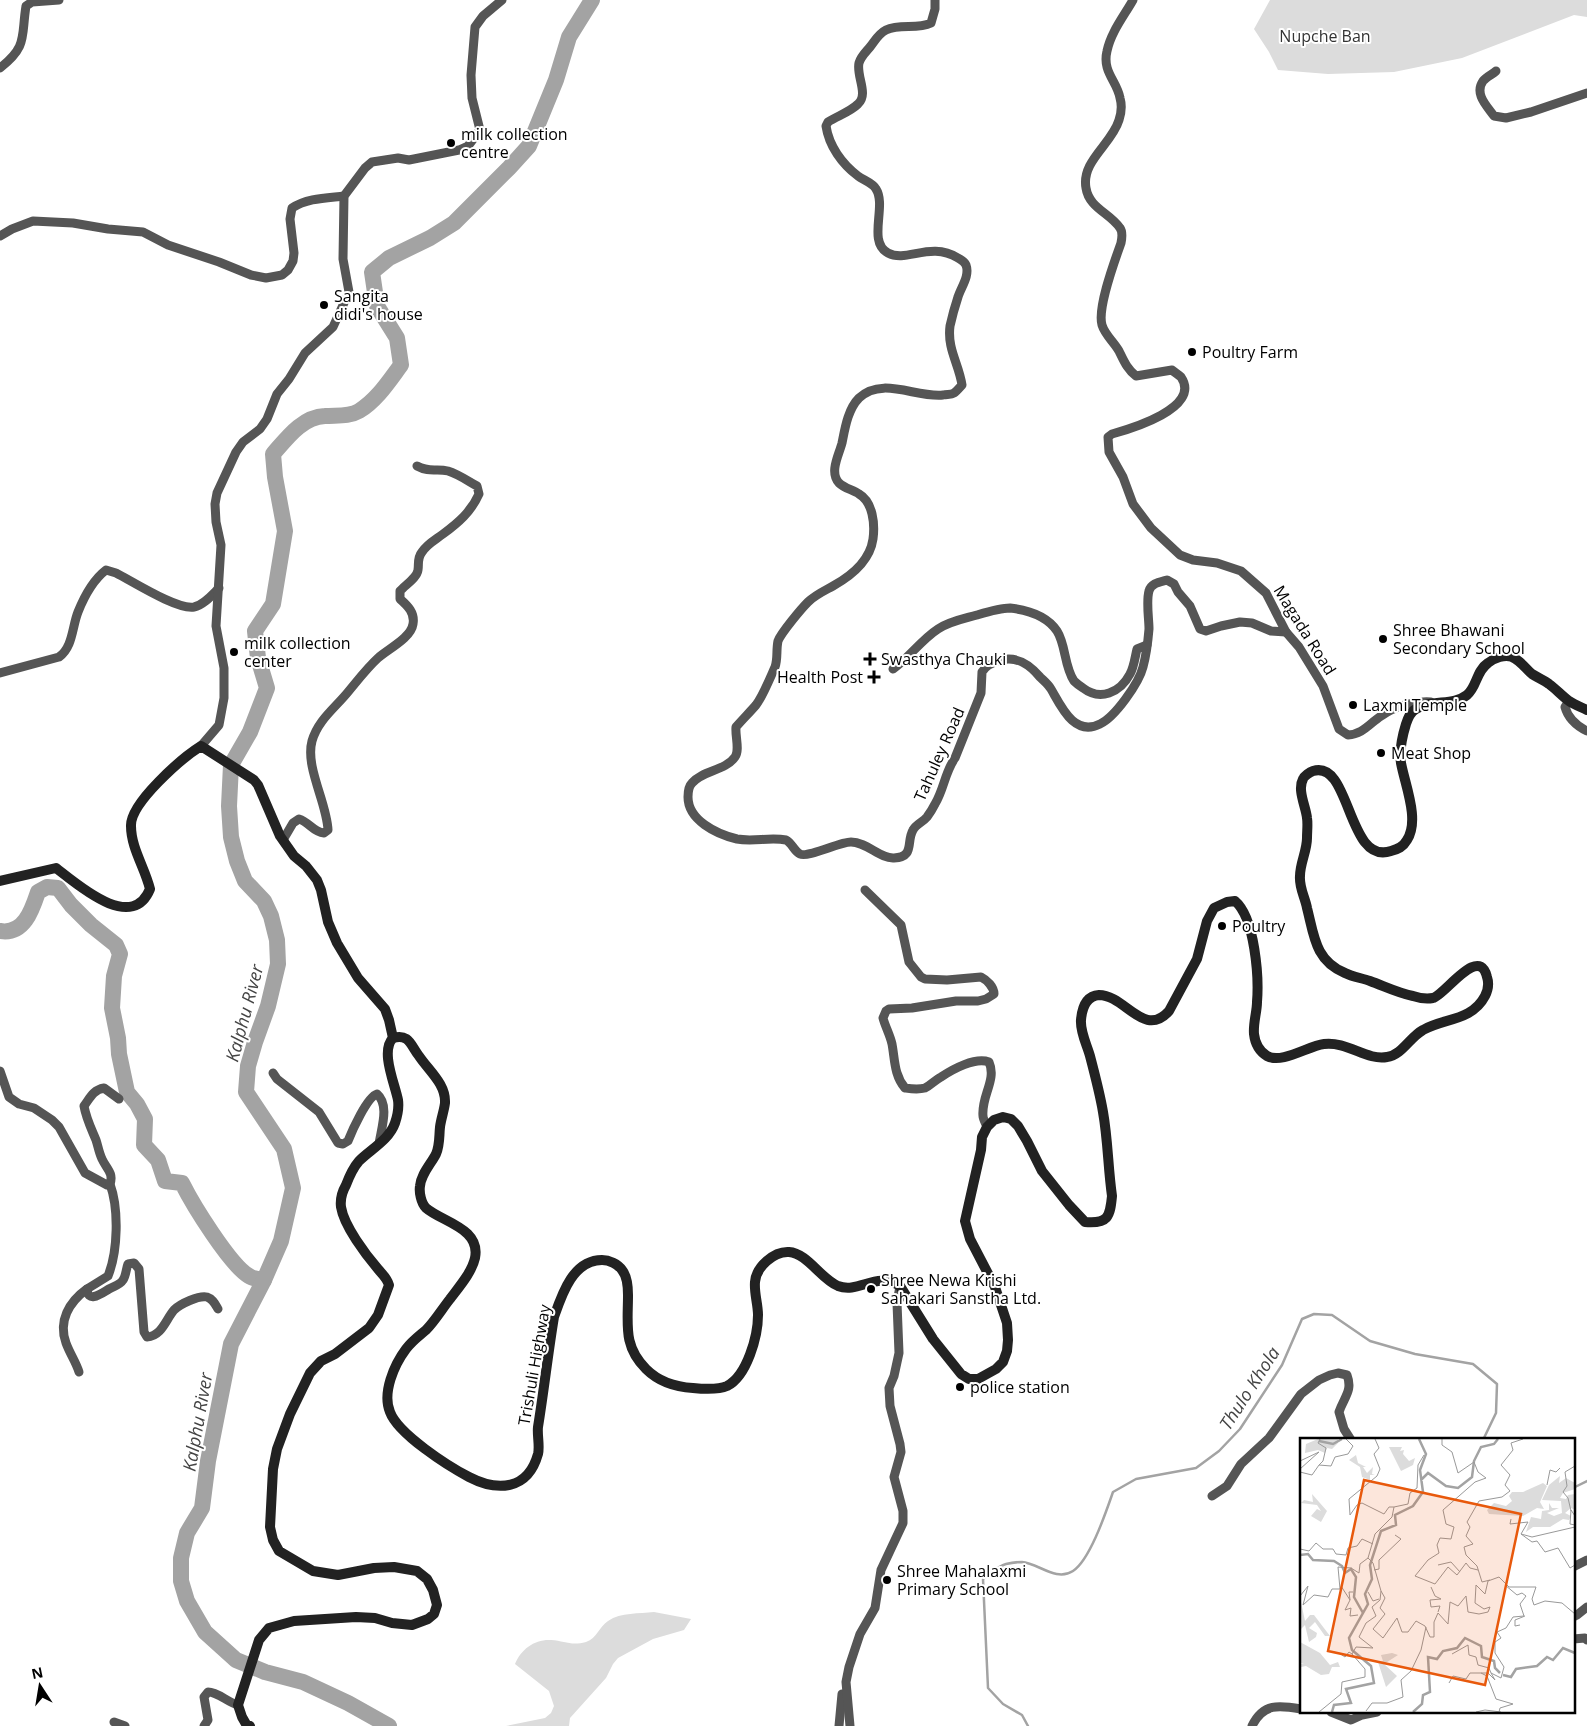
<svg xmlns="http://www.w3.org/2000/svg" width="1587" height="1726" viewBox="0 0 1587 1726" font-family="'Open Sans',sans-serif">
<rect width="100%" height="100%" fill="#fff"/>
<g fill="#dcdcdc">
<polygon points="1270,0 1587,0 1587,17 1574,15 1462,58 1394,72 1328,74 1278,70 1269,52 1254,29"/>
<path d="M654 1612 691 1619 684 1630 653 1639 618 1658 613 1664 606 1678 570 1718 569 1726H506L545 1718 551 1713 554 1706 549 1691 515 1664C521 1649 535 1639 551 1640 565 1641 571 1646 586 1642 597 1638 599 1627 608 1621 621 1612 639 1614 654 1612Z"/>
</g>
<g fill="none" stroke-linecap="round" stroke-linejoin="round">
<g stroke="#a3a3a3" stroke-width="2.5">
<polyline points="1573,1488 1587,1481"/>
<path d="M1028 1726 1022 1715 1003 1704 988 1688 983 1579C990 1574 998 1566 1006 1564 1010 1563 1017 1562 1022 1562 1038 1563 1056 1582 1073 1571 1090 1560 1106 1512 1113 1492L1136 1479 1196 1468 1219 1451 1240 1429 1282 1365 1302 1319 1314 1314 1332 1315 1370 1341 1415 1354 1473 1364 1497 1384 1496 1413 1483 1440"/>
</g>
<g stroke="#a3a3a3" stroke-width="16">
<path d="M0 931C24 935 32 910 38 892L47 887 58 888 71 905 91 925 116 945 120 954 114 976 112 1008 118 1038 119 1054 127 1092 137 1104 145 1119 144 1145 158 1160 165 1181 182 1183C193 1205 230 1265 249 1276 253 1279 260 1279 264 1280"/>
<path d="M389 1726 348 1703 303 1682 265 1672 236 1660 205 1632 187 1601 181 1581V1558L187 1533 202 1508 208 1461 231 1344 264 1280 281 1241 293 1188 284 1149 246 1092 248 1066 255 1042 268 1006 278 964 277 940 271 916 264 901 245 881 237 861 231 837 229 806 231 765 250 732 267 688 258 658 255 631 273 604 285 531 275 477 273 454C287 438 302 417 325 416 336 415 349 417 359 411 377 400 389 381 401 365L397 338 377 306 372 272 389 258 430 238 454 223 509 168 529 146 556 80 569 37 592 0"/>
</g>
<g stroke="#555" stroke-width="9">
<path d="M935 0V9L931 23C917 30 900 23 886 30 878 34 875 41 870 47 866 52 861 56 859 63 856 76 869 94 858 104 850 112 837 116 828 122L826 126C829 146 842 164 858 176 863 180 873 183 876 189 887 206 867 242 888 253 907 263 930 241 958 258 961 260 964 261 966 265 970 276 961 287 958 297 955 306 952 317 950 326 947 349 959 364 962 385 960 387 957 391 954 393 951 395 947 394 943 395 916 398 882 376 859 398 848 409 845 428 842 443 839 455 829 472 839 483 844 488 853 490 859 494 873 502 875 524 873 539 870 560 851 576 833 586 824 591 815 595 808 602 801 609 781 633 778 641 776 650 778 659 775 667 770 678 763 696 756 705 750 712 742 720 736 727 735 736 740 750 735 757 725 771 703 770 692 783 689 786 688 792 688 797 688 820 716 834 737 839 753 842 770 837 786 840 792 843 794 851 800 854 808 858 839 842 851 842 867 842 880 859 894 858 915 857 906 842 913 830 916 824 923 822 927 817 930 813 933 808 935 804 944 789 945 772 955 758L981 693 982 672C986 665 994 662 1001 660 1018 656 1030 665 1040 677 1044 681 1048 684 1051 689 1061 706 1074 737 1100 724 1115 717 1139 683 1143 667 1146 656 1148 641 1149 629 1149 619 1146 601 1149 591 1151 583 1160 582 1167 580L1174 584 1178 592 1190 606 1200 629 1206 631 1221 626 1240 622 1252 623 1271 631 1286 632"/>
<path d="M1133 0C1124 16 1111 32 1107 51 1102 72 1117 81 1120 98 1122 105 1121 114 1119 120 1112 144 1081 161 1086 188 1089 208 1110 213 1120 228 1123 232 1122 238 1121 243 1115 260 1097 308 1102 325 1105 335 1114 342 1119 351 1124 361 1127 369 1136 376L1172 370C1174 372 1179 375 1181 377 1202 408 1130 429 1112 434L1108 437 1109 452 1123 477 1133 504 1151 528 1180 555 1193 560 1217 563 1241 571 1266 593 1286 632 1299 647 1323 686 1339 729 1348 735C1363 734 1369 724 1381 716 1395 706 1414 701 1431 702"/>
<path d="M0 68C28 46 21 37 26 6L32 2 59 0"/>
<path d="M1496 71C1493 74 1486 77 1483 81 1474 94 1487 106 1494 116L1506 118 1531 112 1587 93"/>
<path d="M0 236 12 229 33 221 73 223 108 229 143 232 168 245 219 262 251 275 266 278 282 275 288 270 293 261 294 253 290 219 292 208C307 198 326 198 344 196"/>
<path d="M893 669C909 658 921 640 938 629 950 621 963 619 977 615 987 612 1000 608 1010 608 1027 610 1047 616 1057 631 1066 645 1064 666 1074 681 1076 683 1080 686 1083 688 1100 701 1120 693 1130 674 1134 667 1135 657 1137 649L1147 645"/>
<path d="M0 673 59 657C73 647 72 627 78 612 84 597 93 580 106 570L116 573C132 581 177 610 194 607 204 605 212 595 219 588"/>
<path d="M1569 701 1565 707C1568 718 1577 726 1587 731"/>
<polyline points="201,746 219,725 224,698 224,668 216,626 221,545 216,522 215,504 217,493 236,452 243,442 260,429 267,419 277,394 289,379 305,353 333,327 349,292 343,259 344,196 365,168 372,162 398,158 409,160 459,150 468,146 480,130 472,98 471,75 475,27 483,16 502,0"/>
<path d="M283 840 293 823 299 819C309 822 313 832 324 833L328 830C327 803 305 767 312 741 318 720 335 708 348 692 358 680 367 668 378 658 388 649 411 638 413 624 415 613 408 606 400 599V591C405 585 417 578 418 570 419 564 417 558 422 552 427 544 435 540 443 534 458 523 471 512 479 494L477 486C468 481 458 474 448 471 436 468 430 473 417 466"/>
<path d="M865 890 901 925 909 962 921 977 925 979 947 980 981 977C987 980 994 987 994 994L986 999 978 1001H956L912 1008 889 1009 886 1011 883 1018C885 1026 890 1035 892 1044 895 1060 894 1075 905 1088 912 1089 918 1090 925 1088 931 1085 935 1080 941 1077 953 1069 975 1057 989 1062 997 1080 981 1096 983 1116 983 1119 986 1124 987 1127"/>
<path d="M0 1071 9 1097 19 1104 34 1108 52 1120 59 1127 85 1173 107 1185 110 1184C114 1173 106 1168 102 1159 99 1153 98 1146 96 1140 91 1128 86 1118 84 1106 90 1098 93 1090 104 1088L119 1099"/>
<path d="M273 1073 277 1079 319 1112 338 1143 343 1144 348 1141C352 1131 367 1097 377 1094 390 1105 381 1129 379 1144"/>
<path d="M110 1184C119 1209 118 1251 108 1276L87 1289C88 1304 102 1293 109 1289 114 1286 120 1285 123 1280 126 1276 126 1269 128 1264L134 1263 139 1269 144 1332 147 1337C162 1336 166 1319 174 1310 180 1304 199 1295 207 1297 213 1299 215 1304 218 1309"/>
<path d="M79 1372C76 1362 70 1354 66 1343 58 1321 69 1302 87 1289"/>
<path d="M1212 1496 1227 1486 1241 1464 1269 1438 1301 1394 1319 1380 1330 1375 1338 1373 1347 1375C1353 1391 1344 1397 1339 1412L1344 1429 1351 1440"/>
<polyline points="1573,1567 1587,1560"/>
<polyline points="1573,1617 1577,1615 1587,1607"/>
<polyline points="1573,1639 1585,1638 1587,1640"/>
<polyline points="1331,1712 1351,1720 1362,1715 1377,1712"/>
<polyline points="114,1722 125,1726"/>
<path d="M204 1726 208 1720 204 1697 208 1692C218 1692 227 1702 238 1705"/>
<polyline points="839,1726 842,1694"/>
<polyline points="850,1726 846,1682 849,1667 860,1634 875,1608 881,1570 903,1523 903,1511 894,1477 901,1452 900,1444 890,1406 889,1388 894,1376 899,1353 897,1303 900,1286"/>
<path d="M1252 1726C1263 1703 1279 1705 1301 1709"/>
</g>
<g stroke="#222" stroke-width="10">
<path d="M0 881 56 868C78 885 132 933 150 889 145 868 131 848 131 826 130 803 182 758 201 746L254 780 258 785 280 836 294 856 306 866 317 880 321 890 328 922 337 943 358 978 385 1009 389 1020 393 1038"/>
<path d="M250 1726 246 1724 242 1717 238 1705 259 1640 269 1628 294 1621 356 1617 375 1618 392 1623 412 1625 428 1619 434 1614 437 1605 433 1590 427 1579 417 1571 394 1567 374 1568 338 1575 313 1571 279 1551 273 1540 270 1527 273 1469 277 1449 290 1414 310 1373 321 1361 335 1354 369 1328 378 1315 389 1285C387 1278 383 1275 378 1269 366 1255 344 1226 341 1207 340 1199 342 1192 346 1185 349 1177 353 1168 359 1161 371 1149 389 1140 395 1123 397 1117 399 1107 398 1100 395 1084 380 1051 393 1038 409 1033 411 1046 419 1056 429 1071 446 1084 445 1103 444 1111 441 1119 440 1127 439 1136 440 1145 436 1154 431 1164 421 1174 420 1186 419 1192 421 1203 426 1208 442 1222 481 1228 475 1258 472 1272 459 1287 450 1299 442 1309 435 1321 426 1330 419 1336 412 1341 406 1349 394 1365 382 1393 390 1412 398 1434 448 1466 469 1477 498 1492 528 1490 538 1454 540 1446 537 1435 538 1427 544 1390 548 1353 554 1317 562 1294 573 1260 602 1260 609 1260 618 1264 622 1270 627 1276 628 1287 628 1295 628 1325 623 1346 646 1369 659 1382 675 1387 693 1388 703 1389 718 1390 727 1386 747 1376 758 1336 758 1315 758 1304 754 1293 755 1282 756 1267 774 1251 789 1252 807 1253 821 1279 838 1286 859 1294 876 1271 900 1286L933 1339 961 1374 969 1379H978L996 1369 1003 1362 1007 1351 1008 1340 1007 1323 995 1287 970 1239 965 1221 981 1150 982 1137 987 1127 994 1120 1003 1117 1011 1119 1018 1126 1027 1141 1042 1171 1069 1205 1085 1222C1108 1224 1110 1217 1112 1196 1108 1168 1108 1140 1103 1112 1100 1094 1095 1075 1090 1056 1087 1045 1080 1032 1081 1020 1082 1008 1086 996 1099 995 1125 995 1144 1039 1169 1011L1197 959 1207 921 1214 908 1227 902 1235 901C1255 918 1259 977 1257 1002 1257 1012 1253 1023 1254 1034 1255 1043 1259 1051 1267 1056 1282 1064 1308 1046 1324 1044 1347 1041 1367 1061 1387 1057 1402 1055 1410 1037 1423 1030 1444 1018 1472 1021 1485 996 1488 990 1489 983 1487 977 1479 944 1445 995 1433 998 1427 999 1419 998 1413 996 1398 993 1384 986 1370 981 1362 978 1353 977 1345 973 1315 961 1314 935 1307 908 1305 897 1299 888 1300 876 1300 863 1307 851 1307 838 1307 831 1308 824 1307 818 1306 807 1297 790 1303 779 1304 776 1310 772 1313 771 1351 759 1347 866 1391 851 1398 849 1403 847 1407 840 1420 820 1405 785 1401 763 1399 750 1402 737 1406 724 1408 718 1410 712 1416 709 1432 699 1453 706 1467 695 1477 687 1476 671 1488 663 1494 658 1505 654 1512 657 1520 660 1526 669 1532 674 1538 678 1544 680 1549 684 1556 689 1562 696 1569 701 1575 705 1581 707 1587 710"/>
</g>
</g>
<g fill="#000" stroke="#fff" stroke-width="2">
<circle cx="451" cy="143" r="5"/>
<circle cx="324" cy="305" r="5"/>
<circle cx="1192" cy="352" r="5"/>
<circle cx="1383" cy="639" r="5"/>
<circle cx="234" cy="652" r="5"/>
<path d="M867.5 651.5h5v5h5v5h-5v5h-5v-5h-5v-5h5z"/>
<path d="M871.5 669.5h5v5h5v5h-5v5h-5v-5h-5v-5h5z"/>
<circle cx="1353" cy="705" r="5"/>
<circle cx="1381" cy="753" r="5"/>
<circle cx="1222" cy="926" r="5"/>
<circle cx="871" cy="1289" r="5"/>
<circle cx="960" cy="1387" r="5"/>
<circle cx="887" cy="1580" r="5"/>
</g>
<g text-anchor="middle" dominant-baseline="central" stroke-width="4" stroke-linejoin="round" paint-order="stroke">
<g font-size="16" fill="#333" stroke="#fff">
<text x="1325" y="36">Nupche Ban</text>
</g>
<g font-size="16" fill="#000" stroke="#fff" text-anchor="start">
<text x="461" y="134">milk collection<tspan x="461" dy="18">centre</tspan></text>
<text x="334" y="296">Sangita<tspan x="334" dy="18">didi's house</tspan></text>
<text x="1202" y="352">Poultry Farm</text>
<text x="1393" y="630">Shree Bhawani<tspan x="1393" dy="18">Secondary School</tspan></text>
<text x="244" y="643">milk collection<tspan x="244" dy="18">center</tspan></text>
<text x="881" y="659">Swasthya Chauki</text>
<text x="863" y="677" text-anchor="end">Health Post</text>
<text x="1363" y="705">Laxmi Temple</text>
<text x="1391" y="753">Meat Shop</text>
<text x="1232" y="926">Poultry</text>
<text x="881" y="1280">Shree Newa Krishi<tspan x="881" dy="18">Sahakari Sanstha Ltd.</tspan></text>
<text x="970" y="1387">police station</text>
<text x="897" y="1571">Shree Mahalaxmi<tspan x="897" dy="18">Primary School</tspan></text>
</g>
<g font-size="16" fill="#000" stroke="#fff">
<text transform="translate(1305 630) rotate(58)">Magada Road</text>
<text transform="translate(939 754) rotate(-66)">Tahuley Road</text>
<text transform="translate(534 1365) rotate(-80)">Trishuli Highway</text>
</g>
<g font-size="18" font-style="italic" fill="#444" stroke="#fff">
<text transform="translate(244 1013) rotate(-75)">Kalphu River</text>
<text transform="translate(1249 1388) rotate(-57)">Thulo Khola</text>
<text transform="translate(197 1422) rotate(-80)">Kalphu River</text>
</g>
</g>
<g transform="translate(1300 1438)">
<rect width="275" height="275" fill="#fff"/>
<path d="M18 1H38V5L32 11 27 10 25 15 18 12 5 15 6 6ZM89 9H102L100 13 104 12 103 16 109 23 115 20 113 27 101 33ZM56 17 58 25 66 29H63L67 35 73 29 72 36 75 37H70V42L62 39 60 29 49 22ZM260 38 259 45 266 40 275 45V51L263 55 260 60 266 61 268 57 275 56V72L271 70 265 75 271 78 269 82 263 81 250 89H233L226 94 231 79 241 81 242 73 249 72V65L252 70H259L247 75 254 78 262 75 261 63 242 62 249 47ZM243 45 247 48 240 64 244 71 237 70 223 78 189 76 187 72 194 65 206 68 212 63 209 58 212 54H223ZM12 56 27 73 21 84 11 78 17 71 21 73 17 67 1 65 4 62 13 64ZM1 164 5 183 10 177H14L30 198H25L15 184 9 190 17 195 16 199 9 204 5 187 0 192ZM0 204 20 215 30 227 38 224 40 229H32L29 236 21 237 6 228 1 229 0 226H4L0 225ZM92 215 98 217 84 226 97 238 86 249 78 224 83 223 81 217Z" fill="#dcdcdc"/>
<path fill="none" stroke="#a3a3a3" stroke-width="2.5" d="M19 3 33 6 42 1M121 42 128 35 146 48 158 50 172 39 174 23 181 9 194 6 198 1M0 117 8 116 13 122 34 123 42 128 45 135 51 131 56 139 54 159 63 175M203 237 211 239 216 231 237 228 247 219 253 222 263 210 275 215M32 274 34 267 51 265 46 251 74 245 71 228 52 212 49 200 68 166 65 156 72 141 70 127 81 93 96 87 95 77 113 68 123 54 120 32 126 16 119 1M113 274 122 266 123 257 130 254 128 219 137 221 143 213 157 210 165 200 181 208 182 219 194 223 195 230 200 235"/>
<path fill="none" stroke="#999" stroke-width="1" d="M75 1 79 10 74 16 80 31 77 38 49 61 50 77 57 67 62 65 84 76 89 69H94M142 1V7L152 14 158 35 174 24 178 34 186 40 175 44 143 72 146 86 154 89 151 101 140 100 137 107 139 115 128 122 115 138 135 146 148 129 157 137 166 125 170 130 178 132M0 23 19 14 0 31M19 27 23 23 26 10 18 5 20 1M0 34 12 37 19 27 31 28 35 19 48 16 53 8 46 1M247 47 250 32 256 34 260 30M271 73 268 60 263 54 267 48 265 34 275 28M275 78 271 72 270 86 275 87M211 81 210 86 228 84 221 96M275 89 232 99 221 96 232 104 237 103 245 114 258 110 270 130 275 127M0 111 9 113 16 105 23 111H33L36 116 46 117 48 110 57 108 62 101 73 106M68 120 75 96 92 79 94 69 108 66 110 55 117 50 118 27 124 17M138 127 151 124 160 134M74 132 79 131V122L101 101 95 97M190 142 182 144 177 128 166 117 164 109 173 106 166 98 170 89 167 84 179 63 202 59 210 53 205 47 210 37 201 27 213 12 211 5 223 1M41 148 50 162 49 154H53M131 149 135 158 141 161 130 162 131 169 140 168 138 174M68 154 73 163 79 161M0 158 8 148 3 167 14 157 28 159 32 151H40L38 129 51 130 59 135 60 126 68 120 73 125 81 153M50 162 45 172 51 170 50 178 58 177M220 187 215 188V182L225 178M39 215 45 219 49 214 52 216M152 216 168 207 169 217 176 219 178 227 189 230 191 235M149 245 153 238 166 241 170 235H181M66 273 72 265H87L103 259 101 242 111 233 121 212 126 189M19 274 41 256 42 244 65 239V231L52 216 56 209 73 210 59 199 66 185 76 178 72 169 80 162 81 153 85 160 80 170 85 176 73 191 83 200 97 180 102 194H108L116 183 125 188 130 199H134V184L138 175 148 186 150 164 158 168 166 158 168 174 179 176 188 174 190 169 184 171 175 165 176 147 185 156 188 143 199 139 209 149H236L232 161 234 167 245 163 262 165 275 176M176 274 185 272 201 274M199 274 200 270 213 266 196 261 187 238 181 235H188L195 242 191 235 201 240 204 229 195 215V204L201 200 197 194 206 190 213 179 224 178 220 166 226 158 222 155 217 157 205 147"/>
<path fill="#e8590c" fill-opacity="0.15" stroke="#e8590c" stroke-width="2.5" d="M64 42 221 76 185 247 28 213Z"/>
<rect width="275" height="275" fill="none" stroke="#000" stroke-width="2.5"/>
</g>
<g transform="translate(40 1686) rotate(348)" stroke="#ffffff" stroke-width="4" paint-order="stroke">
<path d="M0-4L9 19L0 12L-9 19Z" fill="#000000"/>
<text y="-8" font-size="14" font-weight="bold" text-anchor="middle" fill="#000000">N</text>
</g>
</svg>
